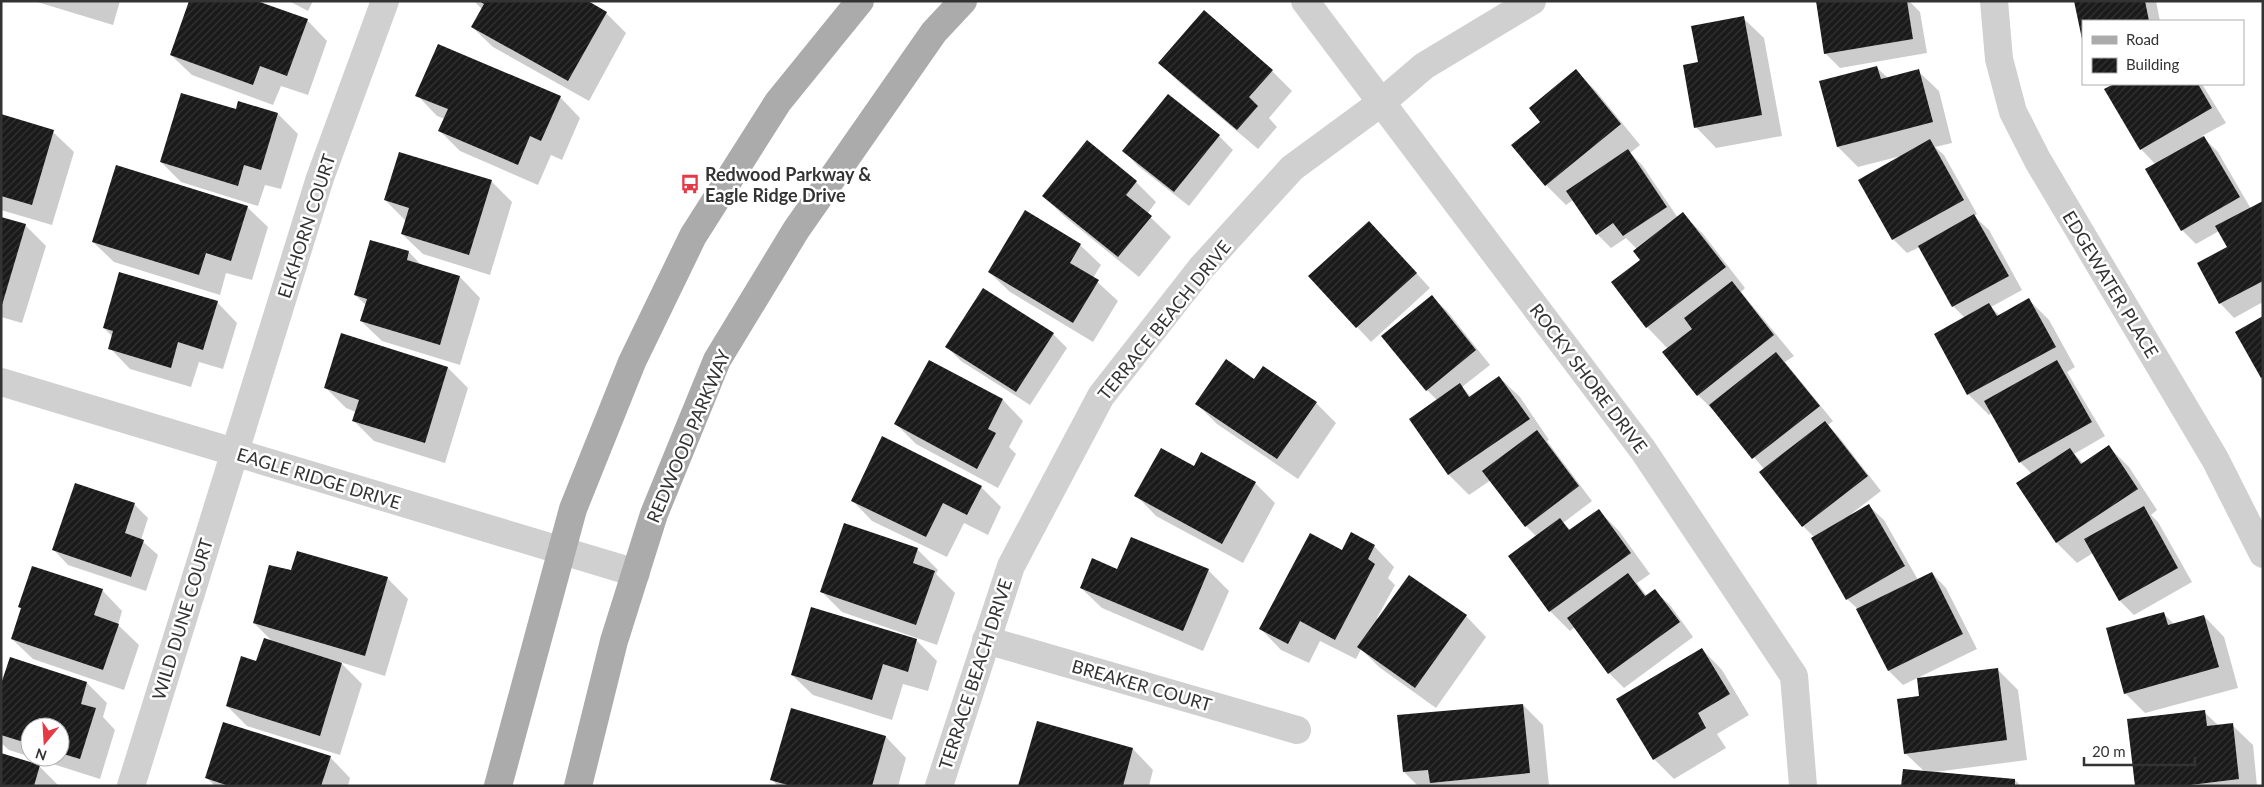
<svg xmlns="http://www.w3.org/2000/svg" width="2264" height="787" viewBox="0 0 2264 787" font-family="Lato,sans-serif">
<defs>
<pattern id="building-hatch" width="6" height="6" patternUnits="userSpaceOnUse" patternTransform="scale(1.25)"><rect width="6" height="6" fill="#1a1a1a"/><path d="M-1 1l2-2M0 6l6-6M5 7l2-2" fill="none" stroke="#333"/></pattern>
</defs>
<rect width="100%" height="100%" fill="#fff"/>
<g fill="#0003" fill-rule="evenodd">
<polygon points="34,1 120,1 113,25"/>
<polygon points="289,1 313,1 308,11"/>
<polygon points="474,1 585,1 606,13 626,33 589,101 493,47 472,27 482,9"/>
<polygon points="1817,1 1909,1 1920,12 1927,53 1840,68 1825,53"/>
<polygon points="2075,1 2156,1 2160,21 2083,21 2083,37"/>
<polygon points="1743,18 1764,38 1782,136 1716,148 1696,127"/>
<polygon points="307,20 327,41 308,95 281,86 273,105 192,75 171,55"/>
<polygon points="1160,63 1272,71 1292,91 1269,118 1277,127 1258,149 1180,83"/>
<polygon points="1877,68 1888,78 1918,71 1939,91 1952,143 1935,147 1944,155 1977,214 1974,216 1989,230 2022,290 1991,307 2000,316 2029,300 2049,320 2075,367 2067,372 2105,436 2074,454 2084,464 2109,447 2129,467 2157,510 2151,515 2158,522 2192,582 2134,615 2120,601 2093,553 2077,563 2057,543 2018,484 2032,474 2020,462 1992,413 1989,415 1968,394 1965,318 1953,306 1920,247 1907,253 1893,239 1901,156 1858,167 1838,147"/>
<polygon points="1576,71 1596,91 1640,145 1630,153 1642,165 1678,218 1683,214 1703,234 1745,288 1741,292 1794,356 1785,362 1833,421 1828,425 1839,437 1881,491 1851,514 1852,516 1869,506 1884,520 1918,580 1932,573 1946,588 1977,649 1903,685 1889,671 1859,610 1847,599 1815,538 1803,526 1761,472 1764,469 1718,415 1698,395 1668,349 1647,327 1613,283 1642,260 1637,249 1626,238 1611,248 1597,234 1573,200 1566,205 1546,185 1542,122"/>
<polygon points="2116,84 2202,84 2226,123 2202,136 2218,152 2251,209 2263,203 2263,306 2261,303 2234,318 2220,303 2228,247 2219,231 2196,244 2182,230 2156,165 2141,149 2106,90"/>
<polygon points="417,95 560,97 580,118 562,160 551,155 538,185 460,151 440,131 445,119 437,116"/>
<polygon points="236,111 278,114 298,134 281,189 265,185 258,206 181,182 161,162"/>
<polygon points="1,116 53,132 74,152 52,225 1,210"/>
<polygon points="1219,136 1233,150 1189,206 1138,166 1124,151"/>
<polygon points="400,154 492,182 512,202 490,275 423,254 402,234 406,221 385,200"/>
<polygon points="1136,182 1156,202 1147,214 1171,237 1139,277 1064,216 1043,196"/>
<polygon points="247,207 268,227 252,280 226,273 220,295 114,262 93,242"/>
<polygon points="1,218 25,225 46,246 22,323 1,317"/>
<polygon points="1383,237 1430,288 1371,342 1310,276"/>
<polygon points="1080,245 1101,265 1093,278 1118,301 1093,342 1010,292 989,272"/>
<polygon points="409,252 422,266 460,277 480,298 460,365 382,341 361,321 366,305 355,295"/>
<polygon points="1432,297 1447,311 1490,365 1462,387 1471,397 1499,377 1520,397 1549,440 1547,441 1592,501 1563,523 1571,530 1598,510 1619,531 1650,574 1637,583 1647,596 1655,591 1670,605 1693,637 1624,688 1609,673 1575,627 1570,631 1550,611 1537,537 1526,526 1491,480 1469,495 1449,475 1411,420 1438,401 1427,390"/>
<polygon points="217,302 237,323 223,369 199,362 191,387 130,369 110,348 113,337 104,328"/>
<polygon points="1053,334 1067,348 1030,405 961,361 947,347"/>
<polygon points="929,361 1003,400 1023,421 1009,447 1016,454 998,488 916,444 896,424"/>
<polygon points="448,368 468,388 445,463 374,441 353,420 356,412 346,408 326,388"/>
<polygon points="1255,381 1316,403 1336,423 1298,479 1217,424 1197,404"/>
<polygon points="1255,483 1275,503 1243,563 1156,516 1136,495"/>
<polygon points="981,487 1001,507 988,535 964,523 947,557 872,521 852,500"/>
<polygon points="134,504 148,518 141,540 158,555 146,591 68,565 54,550"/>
<polygon points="845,525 918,550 938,570 936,574 955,593 937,645 842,612 822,592"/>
<polygon points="1374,546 1394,567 1388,578 1395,585 1377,618 1379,619 1409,576 1466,616 1486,637 1436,708 1379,667 1361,649 1356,659 1320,641 1309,663 1281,650 1261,629 1342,552"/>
<polygon points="1208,570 1229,591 1203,651 1102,608 1081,588"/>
<polygon points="387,578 408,599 385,676 340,662 362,684 340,755 247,726 227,706 273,642 254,623"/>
<polygon points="102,590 122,611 118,625 139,645 124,690 33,659 12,639 22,609 19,607"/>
<polygon points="2164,614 2174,624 2204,616 2224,637 2238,688 2145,713 2125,693"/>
<polygon points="916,640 937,661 928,691 903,684 892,720 813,695 792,675"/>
<polygon points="1702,649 1722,670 1749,715 1717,734 1726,748 1674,779 1654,759"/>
<polygon points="1997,669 2018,690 2027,760 1935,772 2015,780 2021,786 1903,786 1925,772 1905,753 1921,697"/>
<path d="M87 683 107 703 103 717 115 730 100 779 9 750 1 743V688ZM30 727H60V757H30Z"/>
<polygon points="1523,705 1543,725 1549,786 1418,786 1404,772"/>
<polygon points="792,710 886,737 906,758 898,786 778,786 771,779"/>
<polygon points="2204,712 2219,726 2232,725 2253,745 2257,786 2136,786"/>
<polygon points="1038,722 1133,749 1153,770 1149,786 1020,786"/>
<polygon points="330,757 350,778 348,786 215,786 207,778"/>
<polygon points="39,766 59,786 1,786"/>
</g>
<g fill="url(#building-hatch)">
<polygon points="189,1 257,1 308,19 287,76 260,66 253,85 170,55"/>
<polygon points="479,1 588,1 607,12 568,81 471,27 484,4"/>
<polygon points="1816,1 1907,1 1913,39 1824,54"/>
<polygon points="2074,1 2145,1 2149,21 2083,21 2082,39"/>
<polygon points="1204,10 1273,70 1249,97 1258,106 1237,130 1158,63"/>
<polygon points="1744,16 1762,115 1694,128 1683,65 1698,62 1691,26"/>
<polygon points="438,44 561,96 541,141 530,136 518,165 438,131 448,109 415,96"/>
<polygon points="1877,66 1881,79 1919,69 1933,122 1837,147 1819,81"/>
<polygon points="1576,69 1621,124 1545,186 1511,145 1540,122 1529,108"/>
<polygon points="2114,84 2198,84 2212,108 2140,150 2104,89"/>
<polygon points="181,93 236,109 238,101 278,113 261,170 244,165 238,186 160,162"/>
<polygon points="1168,94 1220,135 1174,192 1122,151"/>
<polygon points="1,114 54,130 32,205 1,196"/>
<polygon points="2204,136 2240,197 2181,231 2145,169"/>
<polygon points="1930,139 1964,200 1892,240 1858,180"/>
<polygon points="1087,140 1137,181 1126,195 1152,216 1118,257 1042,196"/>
<polygon points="1628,149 1667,207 1623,236 1613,223 1596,235 1566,191"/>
<polygon points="399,152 492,180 469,255 401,234 409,208 384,200"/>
<polygon points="116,165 248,206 231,261 206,253 199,275 92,242"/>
<polygon points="2263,201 2263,281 2219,304 2197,263 2227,247 2215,226"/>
<polygon points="1025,210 1081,244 1070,263 1099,280 1073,323 988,272"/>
<polygon points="1683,212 1726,267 1646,328 1611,282 1640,260 1633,251"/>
<polygon points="1974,214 2009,276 1952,307 1918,246"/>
<polygon points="1,217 26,224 2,305 1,305"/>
<polygon points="1369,221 1417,273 1356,328 1308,276"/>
<polygon points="370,240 409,251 407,260 460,276 440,345 360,321 367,299 354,295"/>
<polygon points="119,272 218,301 203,350 178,342 171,368 108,349 113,331 103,328"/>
<polygon points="1732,281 1774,335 1697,396 1662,352 1692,329 1684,318"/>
<polygon points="983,288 1054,333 1016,392 945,347"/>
<polygon points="1432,295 1476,350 1426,391 1381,336"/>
<polygon points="2029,298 2056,347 1967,395 1934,334 1989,303 1997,316"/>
<polygon points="2263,316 2263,377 2261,378 2235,332"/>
<polygon points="341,333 448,367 425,443 352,421 359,400 324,388"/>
<polygon points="1776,352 1820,406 1752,459 1709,405"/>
<polygon points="1226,359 1254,379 1263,366 1317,402 1277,459 1195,404"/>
<polygon points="929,360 1003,399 988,429 996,433 977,469 894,424"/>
<polygon points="2057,360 2092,422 2019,463 1984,401"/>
<polygon points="1499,376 1530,419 1448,475 1409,419 1460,383 1469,397"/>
<polygon points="1825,421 1868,476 1802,527 1759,472"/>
<polygon points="1537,430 1579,486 1525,527 1482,471"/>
<polygon points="882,436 982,486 967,515 943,503 926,537 851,501"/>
<polygon points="2109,445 2138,489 2056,543 2016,483 2070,448 2081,464"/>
<polygon points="1161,448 1194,466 1201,452 1256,482 1222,544 1134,496"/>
<polygon points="75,483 135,503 125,533 144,540 131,577 52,550"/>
<polygon points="1869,504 1905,566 1846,600 1811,538"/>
<polygon points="2144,506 2178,568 2119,601 2084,539"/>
<polygon points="1599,509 1631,553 1549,612 1508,556 1560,518 1569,530"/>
<polygon points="844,523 918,548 913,563 935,571 916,625 820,592"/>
<polygon points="1351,532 1375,545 1368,559 1375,564 1335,640 1300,621 1288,644 1259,629 1310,533 1342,550"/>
<polygon points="1131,537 1209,569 1183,631 1080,588 1092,558 1117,569"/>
<polygon points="297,551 388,577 365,656 253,623 269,565 291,570"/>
<polygon points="32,566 103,589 94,615 119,624 103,670 11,639 21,608 18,607"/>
<polygon points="1932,572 1963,634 1888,671 1856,609"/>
<polygon points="1628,573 1645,596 1655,589 1680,622 1608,674 1567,618"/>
<polygon points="1409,575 1467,615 1415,688 1357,647"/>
<polygon points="811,607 917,639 908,672 883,664 872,700 791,675"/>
<polygon points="2164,612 2168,625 2204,615 2219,667 2124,694 2106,628"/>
<polygon points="264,638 342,663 320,736 226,706 241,656 256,661"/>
<polygon points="1702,648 1730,694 1698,713 1706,728 1653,760 1616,699"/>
<polygon points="10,657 87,682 81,704 96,708 80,759 60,753 60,727 30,727 30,744 1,735 1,684"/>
<polygon points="1998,668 2007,740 1904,754 1897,699 1919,696 1917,678"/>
<polygon points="1523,704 1530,773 1430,783 1428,770 1403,772 1397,715"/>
<polygon points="791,708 886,736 872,786 791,786 770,780"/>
<polygon points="2205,710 2207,726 2233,723 2239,779 2182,786 2135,786 2127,719"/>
<polygon points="1037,721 1133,748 1123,786 1018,786"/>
<polygon points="223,722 331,756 321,786 229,786 205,778"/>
<polygon points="1,753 40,765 34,786 1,786"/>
<polygon points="1903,769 2015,779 2015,786 1901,786"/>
</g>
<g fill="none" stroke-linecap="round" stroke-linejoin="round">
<g stroke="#d0d0d0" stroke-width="28">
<polyline points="1305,1 1643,450 1794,676 1803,786"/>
<polyline points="1994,1 1999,59 2013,112 2038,161 2215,459 2263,554"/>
<polyline points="1,382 636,573"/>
<polyline points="986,640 1297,730"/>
<polyline points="131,786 320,178 385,1"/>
<polyline points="939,786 1011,566 1101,396 1202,267 1292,168 1382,102 1424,66 1532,1"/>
</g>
<g stroke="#ababab" stroke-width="28">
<polyline points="498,786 573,509 632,362 693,236 778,102 860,1"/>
<polyline points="578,786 614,641 654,514 717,360 796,230 934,32 963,1"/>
</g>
</g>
<defs>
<symbol id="bus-bare" viewBox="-9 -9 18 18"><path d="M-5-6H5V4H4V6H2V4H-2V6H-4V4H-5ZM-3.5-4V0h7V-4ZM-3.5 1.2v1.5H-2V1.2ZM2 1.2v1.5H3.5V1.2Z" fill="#e63946" stroke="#fff" stroke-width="2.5" paint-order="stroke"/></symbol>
</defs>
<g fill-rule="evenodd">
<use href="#bus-bare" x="676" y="170" width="28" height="28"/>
</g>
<g text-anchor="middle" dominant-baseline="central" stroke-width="5" stroke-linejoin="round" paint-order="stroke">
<g font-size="18" font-weight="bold" fill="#333" stroke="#fff" text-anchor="start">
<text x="705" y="174">Redwood Parkway &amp;<tspan x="705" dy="21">Eagle Ridge Drive</tspan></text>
</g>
<g font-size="18" fill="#333" stroke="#fff">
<text transform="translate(306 226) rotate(-72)">ELKHORN COURT</text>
<text transform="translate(2111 284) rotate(59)">EDGEWATER PLACE</text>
<text transform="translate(1164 320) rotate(-51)">TERRACE BEACH DRIVE</text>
<text transform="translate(1589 378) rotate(53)">ROCKY SHORE DRIVE</text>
<text transform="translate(688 436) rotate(-67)">REDWOOD PARKWAY</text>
<text transform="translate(319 478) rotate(17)">EAGLE RIDGE DRIVE</text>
<text transform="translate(182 619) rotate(-73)">WILD DUNE COURT</text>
<text transform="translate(975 674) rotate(-72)">TERRACE BEACH DRIVE</text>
<text transform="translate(1142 685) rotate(16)">BREAKER COURT</text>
</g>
</g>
<rect width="2264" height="787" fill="none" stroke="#333333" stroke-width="5"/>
<rect x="2082" y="20" width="162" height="65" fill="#ffffff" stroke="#adadad"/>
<rect x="2092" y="36" width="25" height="8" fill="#ababab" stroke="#adadad"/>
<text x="2126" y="45" font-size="15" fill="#333333">Road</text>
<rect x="2092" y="58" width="25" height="15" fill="url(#building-hatch)" stroke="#adadad"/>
<text x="2126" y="70" font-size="15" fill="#333333">Building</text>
<g transform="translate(45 742) rotate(198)"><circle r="24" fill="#ffffff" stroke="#adadad"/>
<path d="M0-4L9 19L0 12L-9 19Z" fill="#e63946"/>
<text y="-8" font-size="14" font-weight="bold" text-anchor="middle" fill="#333333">N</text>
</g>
<path d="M2084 757v8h111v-8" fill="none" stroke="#333333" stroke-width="2.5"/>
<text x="2092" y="757" font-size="15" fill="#333333" stroke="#ffffff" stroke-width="4" paint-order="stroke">20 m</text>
</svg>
